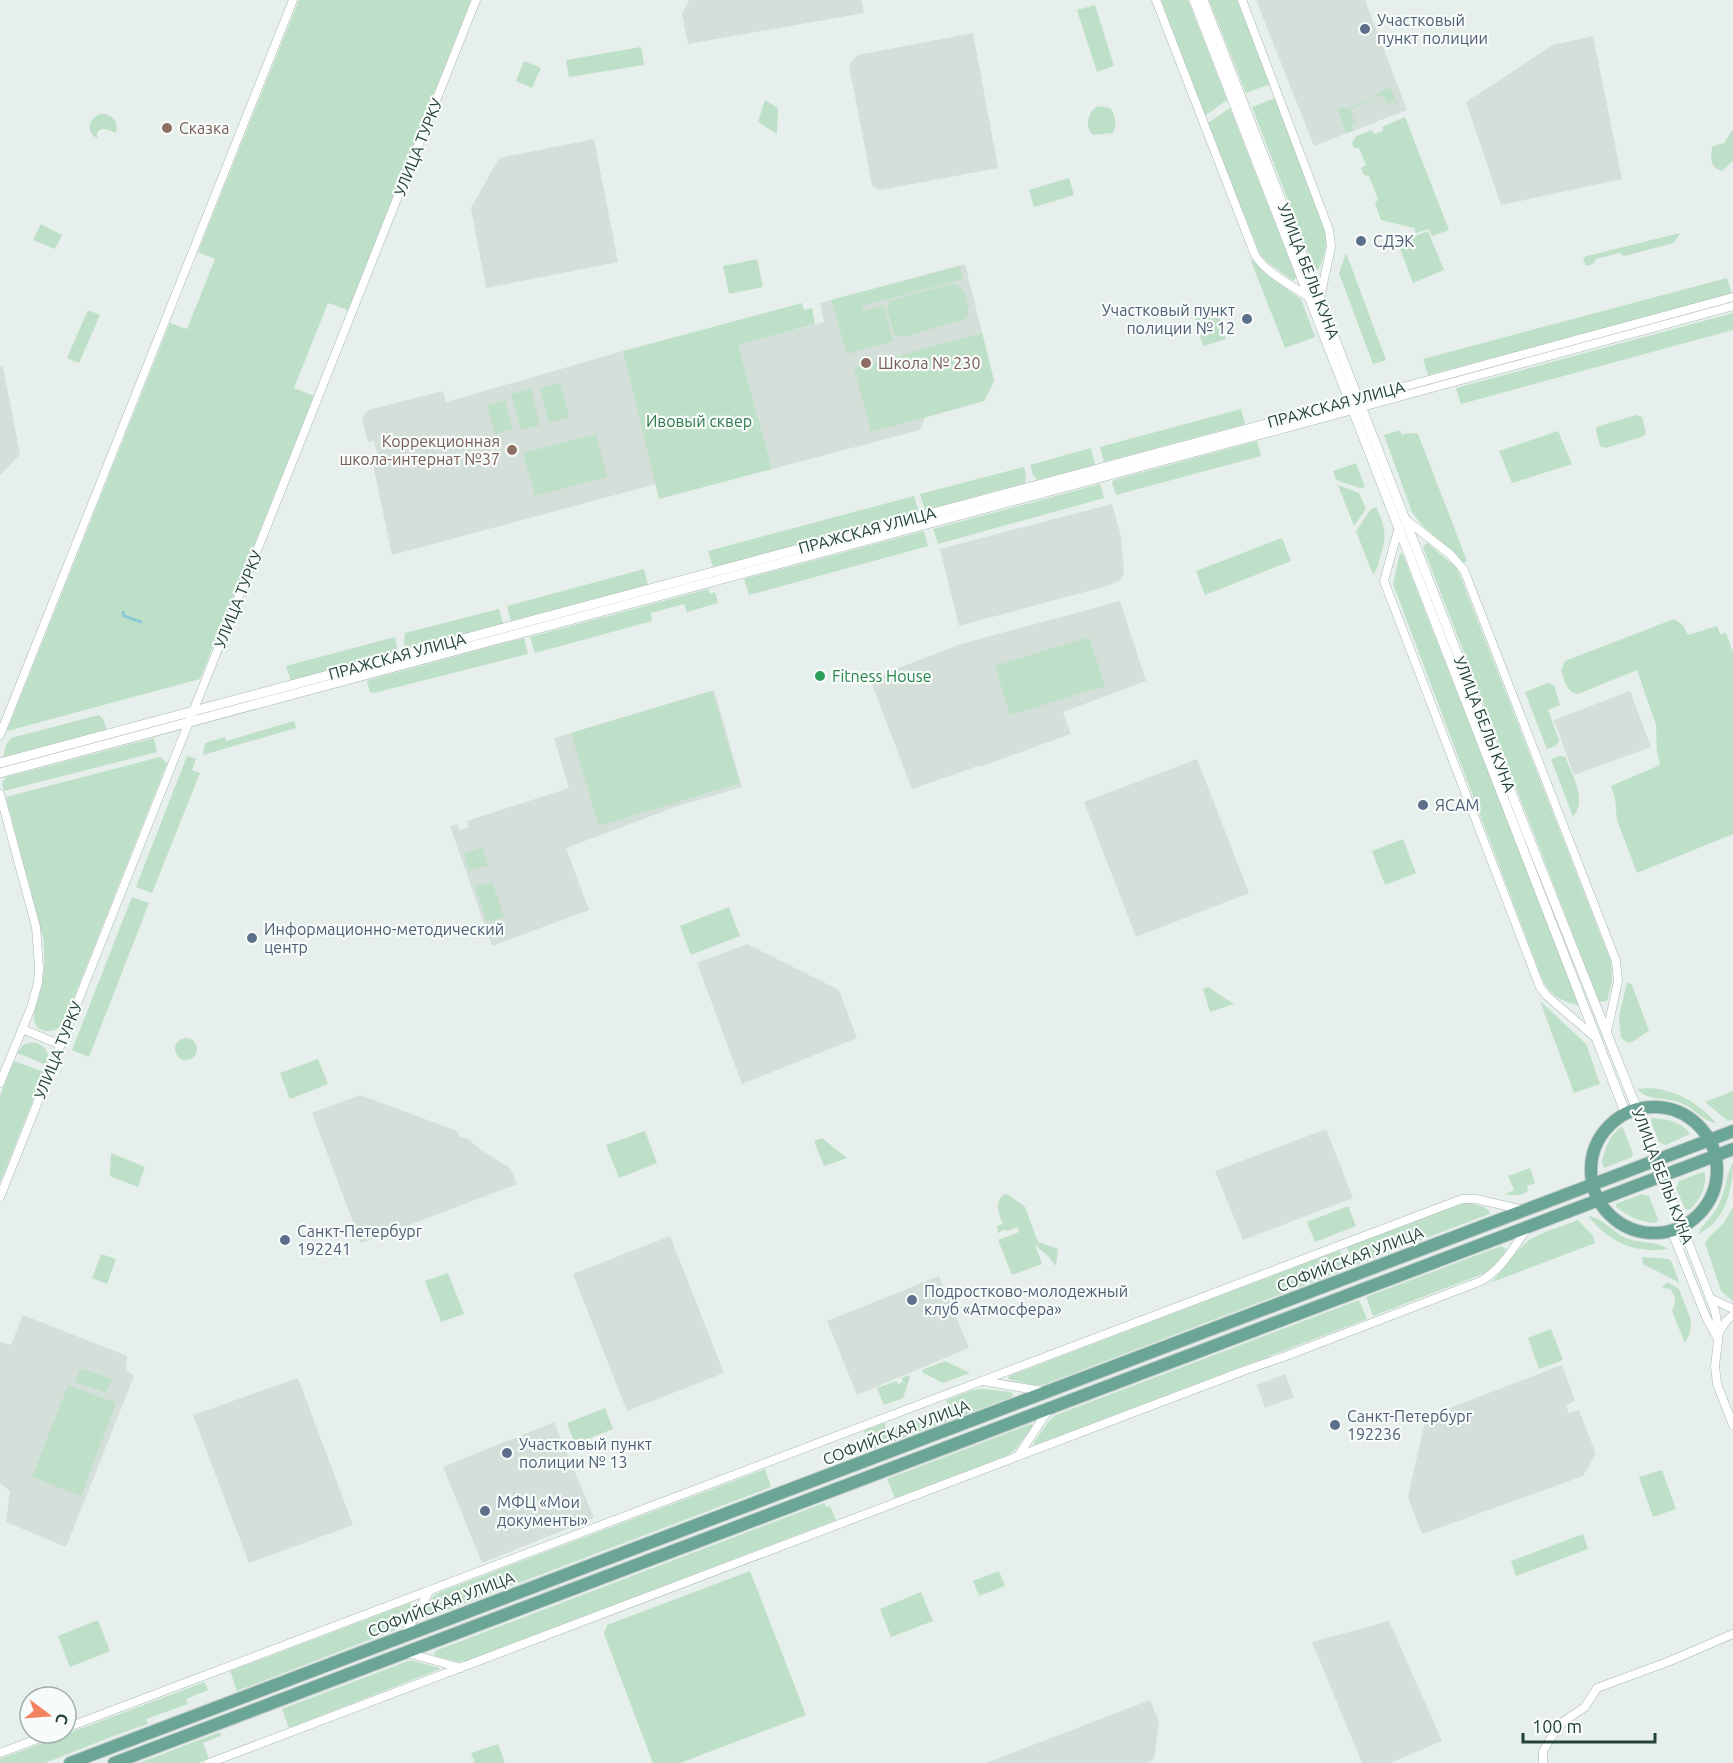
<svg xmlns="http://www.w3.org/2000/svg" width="1733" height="1763" viewBox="0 0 1733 1763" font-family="Ubuntu,sans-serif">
<rect width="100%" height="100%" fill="#e6efeb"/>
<g fill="#d4dfda">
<polygon points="689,0 861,0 864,13 688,44 682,14"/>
<polygon points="1256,0 1365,0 1407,110 1314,146"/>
<polygon points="973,33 998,168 880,190 872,185 849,65 858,55"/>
<polygon points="1593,36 1622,179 1501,205 1466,102 1553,45"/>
<polygon points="594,139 618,262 486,288 471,208 499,158"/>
<polygon points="965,264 994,381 984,401 924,418 923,424 920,430 772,469 738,345 824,322 820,303"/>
<polygon points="623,351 656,484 392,555 372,460 378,457 374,441 368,442 362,419 368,410 443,391 446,402"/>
<polygon points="0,367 3,367 20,454 0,476"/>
<polygon points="1112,504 1121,536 1124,573 1119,581 1107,586 959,626 940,549"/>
<polygon points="1120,601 1146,681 1063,712 1071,734 979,767 978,766 912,789 870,679 961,644"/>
<polygon points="714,690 742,787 675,807 566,848 589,910 492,946 450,826 457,824 459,830 468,828 467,821 569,788 554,738"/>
<polygon points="1630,691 1651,747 1574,775 1554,720"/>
<polygon points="1197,759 1249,893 1136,937 1084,802"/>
<polygon points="747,944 839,990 857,1038 742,1084 697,963"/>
<polygon points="360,1095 457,1131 460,1138 463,1137 468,1139 480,1149 511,1169 517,1184 361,1243 312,1113"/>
<polygon points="1326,1129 1353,1198 1243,1240 1215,1171"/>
<polygon points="670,1236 724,1373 627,1411 573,1274"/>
<polygon points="939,1276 969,1348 857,1395 827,1321"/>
<polygon points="23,1315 127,1356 126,1363 127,1370 134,1376 66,1547 6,1522 10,1491 0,1483 0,1342 11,1345"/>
<polygon points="1562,1365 1575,1401 1566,1405 1569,1413 1579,1410 1596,1454 1583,1476 1422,1534 1408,1497 1426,1417"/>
<polygon points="1285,1374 1294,1397 1265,1408 1257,1385"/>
<polygon points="298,1378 353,1525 249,1563 193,1415"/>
<polygon points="554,1422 594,1518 482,1563 443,1467"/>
<polygon points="1389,1621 1442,1741 1390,1763 1362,1763 1312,1642"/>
<polygon points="1150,1700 1159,1722 1154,1759 1147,1763 986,1763"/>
</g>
<g fill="#bfe0c8">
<polygon points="299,0 471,0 348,310 328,303 294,388 314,396 200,679 7,731 170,323 187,329 215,259 198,252"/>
<polygon points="1161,0 1188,0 1227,100 1205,116"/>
<polygon points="1209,0 1237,0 1270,84 1246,93"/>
<polygon points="1095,5 1114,66 1097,72 1077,10"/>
<polygon points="641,47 644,65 569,77 566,60"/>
<polygon points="524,61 541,68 532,88 516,81"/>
<polygon points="1388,88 1391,89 1398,106 1394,101 1387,104 1383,95 1350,109 1355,123 1351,124 1353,130 1346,133 1337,109 1343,107 1348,108 1376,97 1377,93"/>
<path d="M1275 98 1326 232C1327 244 1324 262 1317 271L1314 268 1252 107Z"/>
<polygon points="765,100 778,108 777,134 758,122"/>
<path d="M1097 106 1110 108C1116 117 1117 123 1113 133L1093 135C1084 126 1088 113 1097 106Z"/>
<polygon points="1230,108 1296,277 1293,281 1267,262 1260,254 1208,123"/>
<path d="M100 114C112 113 119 121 116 133 109 130 102 125 97 133V138C85 131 89 119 100 114Z"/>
<polygon points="1405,117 1449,230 1432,236 1429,229 1416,233 1414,228 1381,220 1375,204 1378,199 1369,176 1364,175 1361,168 1366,165 1359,148 1354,148 1352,143 1356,136 1372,130 1374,134 1383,131 1382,127"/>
<path d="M1733 129V161L1722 171C1711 168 1710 159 1712 148L1713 146 1724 143Z"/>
<polygon points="1069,178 1074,195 1034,207 1029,190"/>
<polygon points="41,224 62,235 55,249 33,240"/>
<polygon points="1428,231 1444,270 1413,283 1399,246 1412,240 1412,237"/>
<polygon points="1680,233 1674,243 1624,256 1619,253 1596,259 1593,264 1586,266 1583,257"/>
<polygon points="1346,253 1386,360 1373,364 1339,273"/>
<polygon points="757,259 763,287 729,294 723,266"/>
<polygon points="1253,260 1262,271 1301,299 1315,337 1285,348 1251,261"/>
<polygon points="960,266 963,279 862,306 863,311 884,305 893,341 847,354 831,300"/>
<polygon points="1727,278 1732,294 1428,375 1423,359"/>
<path d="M953 283C965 286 972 309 966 319L903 337 895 335 887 310 889 302 893 300Z"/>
<polygon points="802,303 804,310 812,308 815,324 738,345 772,469 659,499 623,351"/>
<polygon points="1216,308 1226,339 1203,346 1194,315"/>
<polygon points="88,310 100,315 79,363 67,358"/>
<polygon points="1733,313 1733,330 1461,404 1456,388"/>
<polygon points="982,333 994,381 984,401 871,432 854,368"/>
<polygon points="560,383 569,417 549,423 540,388"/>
<polygon points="531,389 540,425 521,430 511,394"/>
<polygon points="505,400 513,429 495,434 487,405"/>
<polygon points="1241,409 1245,424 1104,462 1100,447"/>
<polygon points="1636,415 1642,417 1646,433 1644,436 1606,448 1600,446 1596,430 1597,427"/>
<polygon points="1400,430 1402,435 1409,433 1418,434 1467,561 1463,563 1421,524 1412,512 1384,435"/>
<polygon points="1558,431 1572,464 1512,483 1499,451"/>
<polygon points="596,434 607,477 535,496 523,453"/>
<polygon points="1257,441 1261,456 1116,495 1112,482 1114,480"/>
<polygon points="1091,448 1095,465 1037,480 1033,475 1030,465"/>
<polygon points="1356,463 1365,487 1360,488 1336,480 1333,471"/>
<polygon points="1024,467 1026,477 1025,483 925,510 920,494"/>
<polygon points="1100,484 1104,498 938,544 933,529"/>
<polygon points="1338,485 1359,493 1366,509 1354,526"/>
<polygon points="914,496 919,512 713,567 708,551"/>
<path d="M1376 507C1386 527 1387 537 1380 558 1378 564 1377 570 1373 575L1356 531 1371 509Z"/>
<polygon points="924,531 928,546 749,595 744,579"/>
<polygon points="1282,538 1291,561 1205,595 1196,571"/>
<polygon points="1427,543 1456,567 1461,578 1611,962 1612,982 1607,1001 1599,1002 1423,547"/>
<path d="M1400 553 1403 555 1580 1006C1561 1000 1552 998 1542 979L1393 584Z"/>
<polygon points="644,569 648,585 511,621 507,606"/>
<polygon points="708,589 710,594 715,592 718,603 687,612 684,604 651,613 652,621 535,653 530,637"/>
<polygon points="499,609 503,624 405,650 404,642 405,633"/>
<path d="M1674 619 1683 625 1688 635 1717 626 1720 634 1726 633 1733 653V834L1637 873 1617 820 1615 798 1611 786 1660 765 1657 752 1656 725 1637 670 1578 694C1566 692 1565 681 1561 671L1565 661Z"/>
<polygon points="395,637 398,652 291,681 286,666"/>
<polygon points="1089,637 1105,686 1010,715 995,666"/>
<polygon points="524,638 528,654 374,693 370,692 367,681 369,680"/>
<polygon points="1548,683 1554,685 1560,705 1548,710 1559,740 1556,746 1547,749 1525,692"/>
<polygon points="712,691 740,783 599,826 571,733"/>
<polygon points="99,715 103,719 107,730 3,758 6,745 11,738"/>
<polygon points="294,721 296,728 203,755 205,743 225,737 226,741"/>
<polygon points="154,738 157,752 4,791 2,783 6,777"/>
<polygon points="187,756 196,759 192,770 200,773 152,893 136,887"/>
<path d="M1559 756 1565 757 1566 759C1573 776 1587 801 1573 817L1551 759Z"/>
<path d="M160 757 167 763 63 1025C53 1034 35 1034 34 1018 33 1009 39 999 41 990 45 973 45 955 43 938L6 797Z"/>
<polygon points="1403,839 1416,873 1385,885 1372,851"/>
<polygon points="483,847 488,865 469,871 464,853"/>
<polygon points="492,882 504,917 487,922 475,887"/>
<polygon points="132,897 149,903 89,1057 72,1050"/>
<polygon points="729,907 740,936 691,955 680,926"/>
<path d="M1628 982 1632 985 1649 1031C1642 1034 1635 1042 1628 1043L1621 1038 1619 1016 1627 983Z"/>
<polygon points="1208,987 1234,1004 1210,1012 1203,989"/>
<polygon points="1540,1001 1586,1044 1600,1084 1574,1093"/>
<circle cx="186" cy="1049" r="11"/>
<path d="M32 1042C45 1044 51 1053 47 1065L17 1053 23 1045Z"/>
<polygon points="318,1059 328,1084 290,1099 280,1073"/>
<polygon points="14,1061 44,1072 0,1183 0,1096"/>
<path d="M1651 1088C1678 1091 1699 1103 1716 1123 1703 1122 1694 1107 1678 1102 1665 1097 1647 1101 1637 1089Z"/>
<polygon points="1733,1091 1733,1119 1728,1121 1705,1102"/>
<path d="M1652 1118C1667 1119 1682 1122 1690 1134L1666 1145 1659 1142 1651 1121Z"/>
<path d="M1621 1127 1623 1128 1633 1154 1632 1157 1604 1168 1602 1162C1605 1148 1609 1136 1621 1127Z"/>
<polygon points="645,1131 657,1163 619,1178 606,1145"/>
<polygon points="822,1138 847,1158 824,1166 814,1141"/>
<polygon points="111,1153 145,1167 138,1187 110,1176"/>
<path d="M1733 1163C1733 1190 1725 1222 1698 1234 1701 1226 1708 1221 1713 1214 1717 1209 1720 1202 1722 1196 1727 1185 1726 1173 1733 1163Z"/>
<polygon points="1530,1168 1535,1183 1527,1186 1528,1191 1520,1195 1504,1195 1514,1190 1508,1176"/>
<path d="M1702 1172 1705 1173C1707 1186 1700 1201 1689 1210L1685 1209 1676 1188 1679 1181Z"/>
<path d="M1008 1194 1025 1207 1038 1242 1058 1249 1056 1266 1048 1256 1035 1245 1042 1264 1012 1275 998 1240 1019 1232 1018 1227 1007 1231 1005 1229 998 1233 997 1226 1003 1224C999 1214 994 1204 1003 1195Z"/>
<path d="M1642 1194 1649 1196 1658 1219 1656 1223C1640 1222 1629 1217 1616 1207V1204Z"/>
<polygon points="1468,1203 1485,1207 1490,1212 1489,1214 1353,1266 1347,1247 1459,1205"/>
<polygon points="1348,1206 1356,1226 1315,1242 1307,1222"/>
<polygon points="1733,1207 1733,1301 1721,1291 1705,1243 1708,1238 1724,1223"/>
<path d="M1588 1216C1603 1218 1613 1232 1626 1238 1639 1244 1656 1240 1668 1249 1635 1254 1609 1242 1588 1216Z"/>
<path d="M1578 1220 1593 1236 1595 1243 1490 1283C1505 1270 1516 1247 1533 1238 1547 1230 1564 1226 1578 1220Z"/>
<polygon points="1501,1246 1506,1249 1505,1252 1493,1267 1485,1273 1373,1316 1366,1297"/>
<polygon points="1340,1250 1347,1269 1043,1385 1032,1385 1008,1379 1009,1376"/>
<polygon points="101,1254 116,1259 107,1284 92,1278"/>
<polygon points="1642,1257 1668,1259 1671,1261 1679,1281 1678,1282 1643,1264"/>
<polygon points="448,1273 464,1314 441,1322 425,1281"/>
<path d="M1667 1282 1679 1289 1691 1320 1690 1332 1685 1343 1672 1311C1676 1303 1677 1297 1670 1289L1662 1288Z"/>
<polygon points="1359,1300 1367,1319 1035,1445 1033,1444 1049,1421 1056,1415"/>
<polygon points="1551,1329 1563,1360 1539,1369 1528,1338"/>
<polygon points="945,1361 970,1373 943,1383 923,1373 922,1370"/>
<polygon points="81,1368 112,1379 106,1393 75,1382"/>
<polygon points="909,1375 910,1377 903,1398 884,1405 877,1388 896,1381 898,1384 903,1382 902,1378"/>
<polygon points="68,1385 116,1403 81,1496 32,1477"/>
<polygon points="984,1389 1011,1392 1013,1395 1012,1397 871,1450 864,1431 884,1423 887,1430 948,1407 946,1400 973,1390"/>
<polygon points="605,1408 613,1429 575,1444 567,1423"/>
<polygon points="1031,1424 1033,1426 1014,1451 1007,1456 895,1498 887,1479"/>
<path d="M765 1469 771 1487 432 1616 426 1618 423 1615C424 1605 432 1596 440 1592Z"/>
<polygon points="1662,1470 1676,1509 1653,1517 1639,1477"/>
<polygon points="824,1503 826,1507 830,1506 836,1520 466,1661 459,1662 435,1656 434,1654 435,1651"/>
<polygon points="1583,1534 1588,1549 1516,1576 1511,1561"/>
<polygon points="750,1571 806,1715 680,1763 653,1763 604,1634 607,1625"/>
<polygon points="999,1571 1005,1586 979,1596 973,1581"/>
<polygon points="921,1592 933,1621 891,1637 880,1609"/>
<path d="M410 1603 414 1605C412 1615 403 1624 395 1630L237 1691 230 1671Z"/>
<polygon points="98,1620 110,1651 70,1667 58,1636"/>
<polygon points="408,1661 414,1661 439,1668 440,1669 289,1728 282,1709"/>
<polygon points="205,1682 208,1690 186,1699 188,1704 146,1719 148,1724 116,1735 45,1763 0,1763 0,1759"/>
<polygon points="220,1732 221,1736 203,1743 209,1759 198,1763 139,1763"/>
<polygon points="498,1744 505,1763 475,1763 471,1753"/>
</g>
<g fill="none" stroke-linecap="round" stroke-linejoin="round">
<polyline stroke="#8ec9d4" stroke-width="3" points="123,612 124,616 141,622"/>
<defs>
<g id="minor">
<path d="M1156 0 1255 255C1266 273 1291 285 1309 297"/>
<polyline points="1242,0 1329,230 1331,247 1320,298"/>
<polyline points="1359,399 1733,297"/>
<polyline points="1362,407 1733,306"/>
<polyline points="1406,520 1450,554 1464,570 1616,961 1618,981 1607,1032"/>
<polyline points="1399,527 1384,581 1540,987 1547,996 1597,1039"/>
<polyline points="0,735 293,0"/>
<polyline points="0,794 36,927 39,968 38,983 31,1008 0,1083"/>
<polyline points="22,1029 61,1045"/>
<polyline points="1636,1107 1715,1311 1719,1332 1715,1366 1717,1384 1733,1425"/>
<polyline points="0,1197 476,0"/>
<polyline points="1672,1232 1706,1317 1718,1339"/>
<polyline points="1712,1299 1733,1309"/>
<polyline points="1719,1332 1727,1320 1733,1315"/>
<polyline points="983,1381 1042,1391"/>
<polyline points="1018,1456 1049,1409"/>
<polyline points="404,1636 430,1590"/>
<polyline points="407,1653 461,1668"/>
<polyline points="66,1728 1462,1199 1476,1199 1524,1210"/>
<polyline points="0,1753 53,1733"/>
<path d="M209 1763 1243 1371 1286 1356 1481 1281C1502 1269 1514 1247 1528 1227"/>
<polyline points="1543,1763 1543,1751 1554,1733 1564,1721 1585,1707 1597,1688 1670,1661 1733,1634"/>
</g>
<g id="tertiary">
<polyline points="1194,0 1625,1112"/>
<polyline points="1203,0 1527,833 1636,1107"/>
<polyline points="0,763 1359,399"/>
<polyline points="0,773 1362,407"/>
</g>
<g id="primary">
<circle cx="1654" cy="1170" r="63"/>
<polyline points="70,1763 1733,1131"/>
<polyline points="114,1763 1733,1149"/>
</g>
</defs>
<use href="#minor" stroke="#a8b8b2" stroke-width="9"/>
<use href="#tertiary" stroke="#a8b8b2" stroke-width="10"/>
<use href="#primary" stroke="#c2cac8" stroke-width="14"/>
<use href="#minor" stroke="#fff" stroke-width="8"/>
<use href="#tertiary" stroke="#fff" stroke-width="9"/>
<use href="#primary" stroke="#6aa596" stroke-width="12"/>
</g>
<g fill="#5c6f8a" stroke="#f7fbf9" stroke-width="2">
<circle cx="1365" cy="29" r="6"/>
<circle cx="1361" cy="241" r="6"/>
<circle cx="1247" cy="319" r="6"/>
<circle cx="1423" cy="805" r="6"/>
<circle cx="252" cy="938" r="6"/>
<circle cx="285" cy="1240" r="6"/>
<circle cx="912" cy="1300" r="6"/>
<circle cx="1335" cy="1425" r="6"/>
<circle cx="507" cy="1453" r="6"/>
<circle cx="485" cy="1511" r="6"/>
</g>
<g fill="#8d6e63" stroke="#f7fbf9" stroke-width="2">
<circle cx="167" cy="128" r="6"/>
<circle cx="866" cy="363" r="6"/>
<circle cx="512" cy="450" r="6"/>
</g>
<circle fill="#2e9e5b" stroke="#f7fbf9" stroke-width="2" cx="820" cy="676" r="6"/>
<g text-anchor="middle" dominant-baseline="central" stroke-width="4.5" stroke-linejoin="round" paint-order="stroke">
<g font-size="16" fill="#4e5e75" stroke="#f7fbf9" text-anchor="start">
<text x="1377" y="20">Участковый<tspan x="1377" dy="18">пункт полиции</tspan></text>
<text x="1373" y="241">СДЭК</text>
<text x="1235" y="310" text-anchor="end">Участковый пункт<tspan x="1235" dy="18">полиции № 12</tspan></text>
<text x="1435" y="805">ЯСАМ</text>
<text x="264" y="929">Информационно-методический<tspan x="264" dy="18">центр</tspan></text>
<text x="297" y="1231">Санкт-Петербург<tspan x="297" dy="18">192241</tspan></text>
<text x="924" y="1291">Подростково-молодежный<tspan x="924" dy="18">клуб «Атмосфера»</tspan></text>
<text x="1347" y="1416">Санкт-Петербург<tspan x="1347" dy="18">192236</tspan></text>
<text x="519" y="1444">Участковый пункт<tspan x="519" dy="18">полиции № 13</tspan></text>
<text x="497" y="1502">МФЦ «Мои<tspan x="497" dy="18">документы»</tspan></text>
</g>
<g font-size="16" fill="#785e54" stroke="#f7fbf9" text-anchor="start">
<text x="179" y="128">Сказка</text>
<text x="878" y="363">Школа № 230</text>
<text x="500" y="441" text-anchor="end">Коррекционная<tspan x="500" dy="18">школа-интернат №37</tspan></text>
</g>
<g font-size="16" fill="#24423a" stroke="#f7fbf9">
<text transform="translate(418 147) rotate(-68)">УЛИЦА ТУРКУ</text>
<text transform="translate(1309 271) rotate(69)">УЛИЦА БЕЛЫ КУНА</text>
<text transform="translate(1336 404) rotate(-15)">ПРАЖСКАЯ УЛИЦА</text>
<text transform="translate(867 530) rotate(-15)">ПРАЖСКАЯ УЛИЦА</text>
<text transform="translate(238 599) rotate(-68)">УЛИЦА ТУРКУ</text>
<text transform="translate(397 656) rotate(-15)">ПРАЖСКАЯ УЛИЦА</text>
<text transform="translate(1485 724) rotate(69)">УЛИЦА БЕЛЫ КУНА</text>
<text transform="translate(58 1050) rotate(-68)">УЛИЦА ТУРКУ</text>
<text transform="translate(1663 1176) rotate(69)">УЛИЦА БЕЛЫ КУНА</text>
<text transform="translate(1350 1259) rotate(-21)">СОФИЙСКАЯ УЛИЦА</text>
<text transform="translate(896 1432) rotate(-21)">СОФИЙСКАЯ УЛИЦА</text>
<text transform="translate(441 1604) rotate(-21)">СОФИЙСКАЯ УЛИЦА</text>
</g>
<g font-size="16" fill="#2d7a4b" stroke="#f7fbf9">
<text x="699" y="421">Ивовый сквер</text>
</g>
<g font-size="16" fill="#27864d" stroke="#f7fbf9" text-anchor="start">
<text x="832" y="676">Fitness House</text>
</g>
</g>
<g transform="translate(48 1715) rotate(106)"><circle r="28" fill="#f7fbf9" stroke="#a3b1ad" stroke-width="1.5"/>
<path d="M0-4.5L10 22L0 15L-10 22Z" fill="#f4845f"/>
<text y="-9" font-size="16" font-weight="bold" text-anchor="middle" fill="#24423a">С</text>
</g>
<path d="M1523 1733v9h132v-9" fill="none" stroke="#24423a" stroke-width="3"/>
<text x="1532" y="1733" font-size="18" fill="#24423a" stroke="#f7fbf9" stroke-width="4.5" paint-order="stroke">100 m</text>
</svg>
